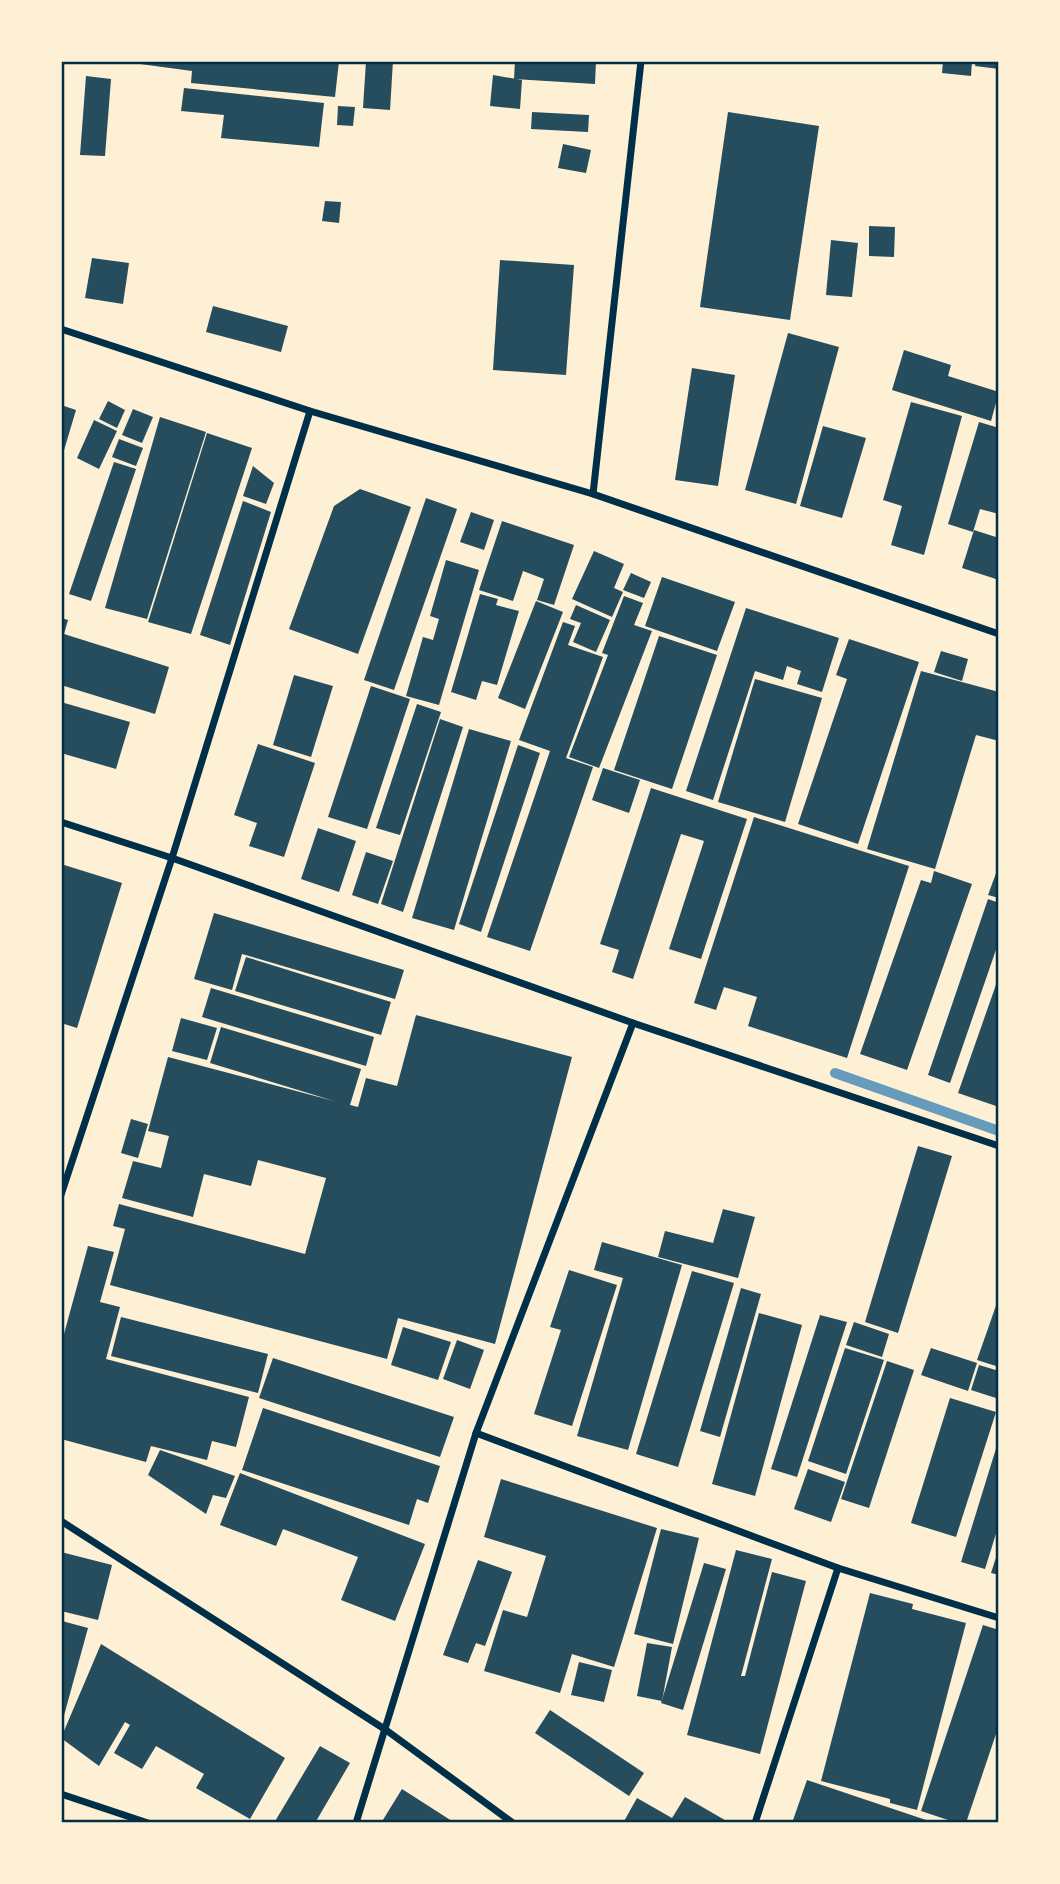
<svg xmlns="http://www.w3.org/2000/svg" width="1060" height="1884" viewBox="0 0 1060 1884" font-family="Figtree,sans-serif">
<rect width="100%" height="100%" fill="#fdf0d5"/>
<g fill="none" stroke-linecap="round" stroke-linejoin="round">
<polyline stroke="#669bbc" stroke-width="10" points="835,1073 999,1131"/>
</g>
<g fill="#264d5e">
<polygon points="118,61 339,61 335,97 191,83 192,71"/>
<polygon points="366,61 393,61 390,110 363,108"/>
<polygon points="515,61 596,61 595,84 514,79"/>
<polygon points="943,61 972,61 971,76 942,73"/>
<polygon points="976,61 999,61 999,69 975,66"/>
<polygon points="493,75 522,80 520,109 490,106"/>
<polygon points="86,76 111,79 105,156 80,155"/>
<polygon points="184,88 324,103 319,147 221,138 224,115 181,111"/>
<polygon points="338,106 355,107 353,126 337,125"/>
<polygon points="532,112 589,115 588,132 531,129"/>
<polygon points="728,112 819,126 790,320 700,307"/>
<polygon points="563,144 591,150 586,173 558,168"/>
<polygon points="325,201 341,202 339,223 322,221"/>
<polygon points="869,226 895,227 894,257 869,256"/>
<polygon points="831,240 858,243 852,297 826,295"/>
<polygon points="92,258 129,263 123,304 85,298"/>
<polygon points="500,260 574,265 566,375 493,370"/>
<polygon points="213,306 288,326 281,352 206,332"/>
<polygon points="788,333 839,347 796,504 745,490"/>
<polygon points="904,350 951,365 948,376 999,392 991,421 892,390"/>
<polygon points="692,368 735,375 718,486 675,480"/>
<polygon points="108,401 125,410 117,428 99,419"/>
<polygon points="911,402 962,416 924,555 891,545 902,506 883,500"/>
<polygon points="61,405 76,410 62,457 61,457"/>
<polygon points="133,409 153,417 142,443 122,435"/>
<polygon points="160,417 206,432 147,619 105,608"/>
<polygon points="94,420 117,431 99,469 77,458"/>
<polygon points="979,422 999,428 999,514 980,509 973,532 948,524"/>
<polygon points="823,426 866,438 842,518 800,506"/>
<polygon points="207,433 252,448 191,634 148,622"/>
<polygon points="119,439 143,448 136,466 112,457"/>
<polygon points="114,462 136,469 91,601 69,594"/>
<polygon points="253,466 274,483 266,504 243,496"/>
<polygon points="360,489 411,507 358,654 289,629 334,506"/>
<polygon points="426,498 457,509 394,690 364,680"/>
<polygon points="243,501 271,512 230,645 200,635"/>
<polygon points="471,512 494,520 484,550 460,542"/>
<polygon points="502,521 574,545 554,605 537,600 544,579 523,571 513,601 479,590"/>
<polygon points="974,530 999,538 999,580 962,568"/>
<polygon points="594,551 624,564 614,588 623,592 612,617 572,599"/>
<polygon points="446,560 479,570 439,705 406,696 423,637 433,640 439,619 430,616"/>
<polygon points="631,573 651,582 644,598 623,590"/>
<polygon points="662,577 735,602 717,651 645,626"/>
<polygon points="480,594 498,599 496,605 519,611 497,685 482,681 476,700 451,692"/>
<polygon points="624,596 643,603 634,625 652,631 599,768 569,757 608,655 602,653"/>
<polygon points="536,601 563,612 525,709 498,698"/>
<polygon points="576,605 610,620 596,652 573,642 581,623 570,619"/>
<polygon points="746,608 839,638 822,692 797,684 801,671 787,666 783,680 755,671 713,800 686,791"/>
<polygon points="61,618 68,620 64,634 169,667 155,714 61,685"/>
<polygon points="563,622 575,626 568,645 603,657 566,758 593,767 530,951 487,937 550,751 519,740"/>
<polygon points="659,636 717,655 672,789 614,770"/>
<polygon points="849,639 919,662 858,844 798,824 847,679 836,675"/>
<polygon points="941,651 968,659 962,681 934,672"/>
<polygon points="921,671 999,692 999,741 976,735 935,869 867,849"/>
<polygon points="294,675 333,686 311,757 273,745"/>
<polygon points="755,679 822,698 785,822 718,802"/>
<polygon points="371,686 410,699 367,829 328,817"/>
<polygon points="61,702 130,722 116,769 61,753"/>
<polygon points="417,704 441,712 400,835 376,828"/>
<polygon points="440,719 463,727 403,912 381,904"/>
<polygon points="469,729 511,741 454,930 412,918"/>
<polygon points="258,744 315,763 284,857 249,846 257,823 234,815"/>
<polygon points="518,745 540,753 481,932 459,924"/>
<polygon points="603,768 640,780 629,813 592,800"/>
<polygon points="651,788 747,819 701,959 669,949 704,841 681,834 633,979 612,972 619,950 600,944"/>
<polygon points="754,817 909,866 847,1058 748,1026 757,997 724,987 716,1010 694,1003"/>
<polygon points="318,828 356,841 339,892 301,879"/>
<polygon points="366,852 393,861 378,904 352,895"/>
<polygon points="61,864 122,883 77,1028 61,1023"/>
<polygon points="999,865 999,898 988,895"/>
<polygon points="934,871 972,884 907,1070 860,1054 921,880 931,883"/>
<polygon points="988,899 999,903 999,941 950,1083 928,1075"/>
<polygon points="214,913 404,970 395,999 242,954 232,990 194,979"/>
<polygon points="246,957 391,1002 381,1035 235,991"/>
<polygon points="999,976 999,1107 958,1093"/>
<polygon points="211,988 374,1037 366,1066 202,1017"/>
<polygon points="416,1015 572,1057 495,1344 398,1318 387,1359 110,1285 125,1229 113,1226 119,1204 305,1254 326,1178 258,1160 251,1186 204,1174 193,1217 122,1198 133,1161 161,1168 169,1136 148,1131 168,1057 334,1101 210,1063 221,1027 361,1069 350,1105 358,1107 366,1078 397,1086"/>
<polygon points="181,1018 217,1028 207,1060 172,1051"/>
<polygon points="131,1119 148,1124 138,1158 121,1153"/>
<polygon points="918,1146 952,1156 898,1333 865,1322"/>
<polygon points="723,1209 755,1217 738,1278 658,1257 665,1231 713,1243"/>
<polygon points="602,1242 682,1265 628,1450 577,1436 623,1278 594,1270"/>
<polygon points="88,1246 114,1252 100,1302 120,1307 106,1359 249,1397 236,1447 212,1441 207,1460 151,1446 146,1462 61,1439 61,1345"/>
<polygon points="569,1270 617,1285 572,1426 534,1414 561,1330 550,1327"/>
<polygon points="692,1271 734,1283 678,1467 636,1454"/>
<polygon points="741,1288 761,1294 720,1437 700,1431"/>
<polygon points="999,1297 999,1367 977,1360"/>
<polygon points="759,1313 802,1325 755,1496 712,1484"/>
<polygon points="820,1315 847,1322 797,1477 771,1469"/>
<polygon points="121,1317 268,1354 258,1393 111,1356"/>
<polygon points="854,1322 889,1334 882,1357 846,1345"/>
<polygon points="403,1327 451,1342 438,1380 391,1365"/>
<polygon points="457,1340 484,1350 470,1389 443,1379"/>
<polygon points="845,1348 884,1360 846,1474 808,1461"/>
<polygon points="931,1348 977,1363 968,1391 921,1375"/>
<polygon points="273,1358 454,1417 440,1457 259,1398"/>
<polygon points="887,1361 914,1370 869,1508 841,1499"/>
<polygon points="979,1365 999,1371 999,1399 971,1390"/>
<polygon points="950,1398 996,1412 956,1537 911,1523"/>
<polygon points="263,1408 440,1466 428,1503 417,1499 409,1525 242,1470"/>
<polygon points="998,1442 999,1524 985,1569 961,1562"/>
<polygon points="160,1450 235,1476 226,1498 213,1495 206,1514 148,1475"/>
<polygon points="808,1469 845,1482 831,1522 794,1509"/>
<polygon points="240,1473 425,1544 395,1621 341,1600 358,1557 283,1529 276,1546 220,1525"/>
<polygon points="501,1479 657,1528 614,1667 572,1654 560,1693 484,1671 503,1610 527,1617 546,1556 484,1537"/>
<polygon points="661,1529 699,1538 673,1644 634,1634"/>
<polygon points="999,1548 999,1575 991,1573"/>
<polygon points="736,1550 772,1559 741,1676 745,1676 772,1572 806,1581 760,1754 687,1735"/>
<polygon points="61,1552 112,1565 98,1620 61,1611"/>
<polygon points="478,1560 512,1572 485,1646 476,1643 468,1663 443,1655"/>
<polygon points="704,1563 726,1569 683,1710 661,1703"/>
<polygon points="870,1593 913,1604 912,1609 966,1623 917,1810 890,1803 890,1799 821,1781"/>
<polygon points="62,1621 88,1628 62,1723 61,1625"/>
<polygon points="983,1625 999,1630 999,1725 966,1823 957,1823 921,1811"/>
<polygon points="647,1643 672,1647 662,1701 637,1696"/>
<polygon points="101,1644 285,1758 250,1819 196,1788 204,1774 156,1746 142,1769 114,1753 130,1725 125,1722 99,1766 61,1738"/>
<polygon points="579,1662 612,1670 604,1702 571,1695"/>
<polygon points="550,1710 644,1773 629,1796 535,1733"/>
<polygon points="320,1746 350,1763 315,1823 274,1823"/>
<polygon points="807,1780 932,1822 932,1823 792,1823"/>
<polygon points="402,1789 455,1823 381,1823"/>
<polygon points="685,1797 730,1823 623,1823 637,1798 672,1818"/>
</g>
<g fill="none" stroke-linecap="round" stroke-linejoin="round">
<g stroke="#003049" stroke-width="7">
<polyline points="61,329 310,411 593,494 999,634"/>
<polyline points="593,494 641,61"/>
<polyline points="61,822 172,858 633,1023 999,1146"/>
<polyline points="61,1195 172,858 310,411"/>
<polyline points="476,1433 838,1568 999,1618"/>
<polyline points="61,1521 386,1730 513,1823"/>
<polyline points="61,1794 148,1823"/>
<polyline points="356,1823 476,1433 633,1023"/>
<polyline points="755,1823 838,1568"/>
</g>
</g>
<rect width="1060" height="1884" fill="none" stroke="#fdf0d5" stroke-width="126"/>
<rect x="63" y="63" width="934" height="1758" fill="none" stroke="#003049" stroke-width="2.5"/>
</svg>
